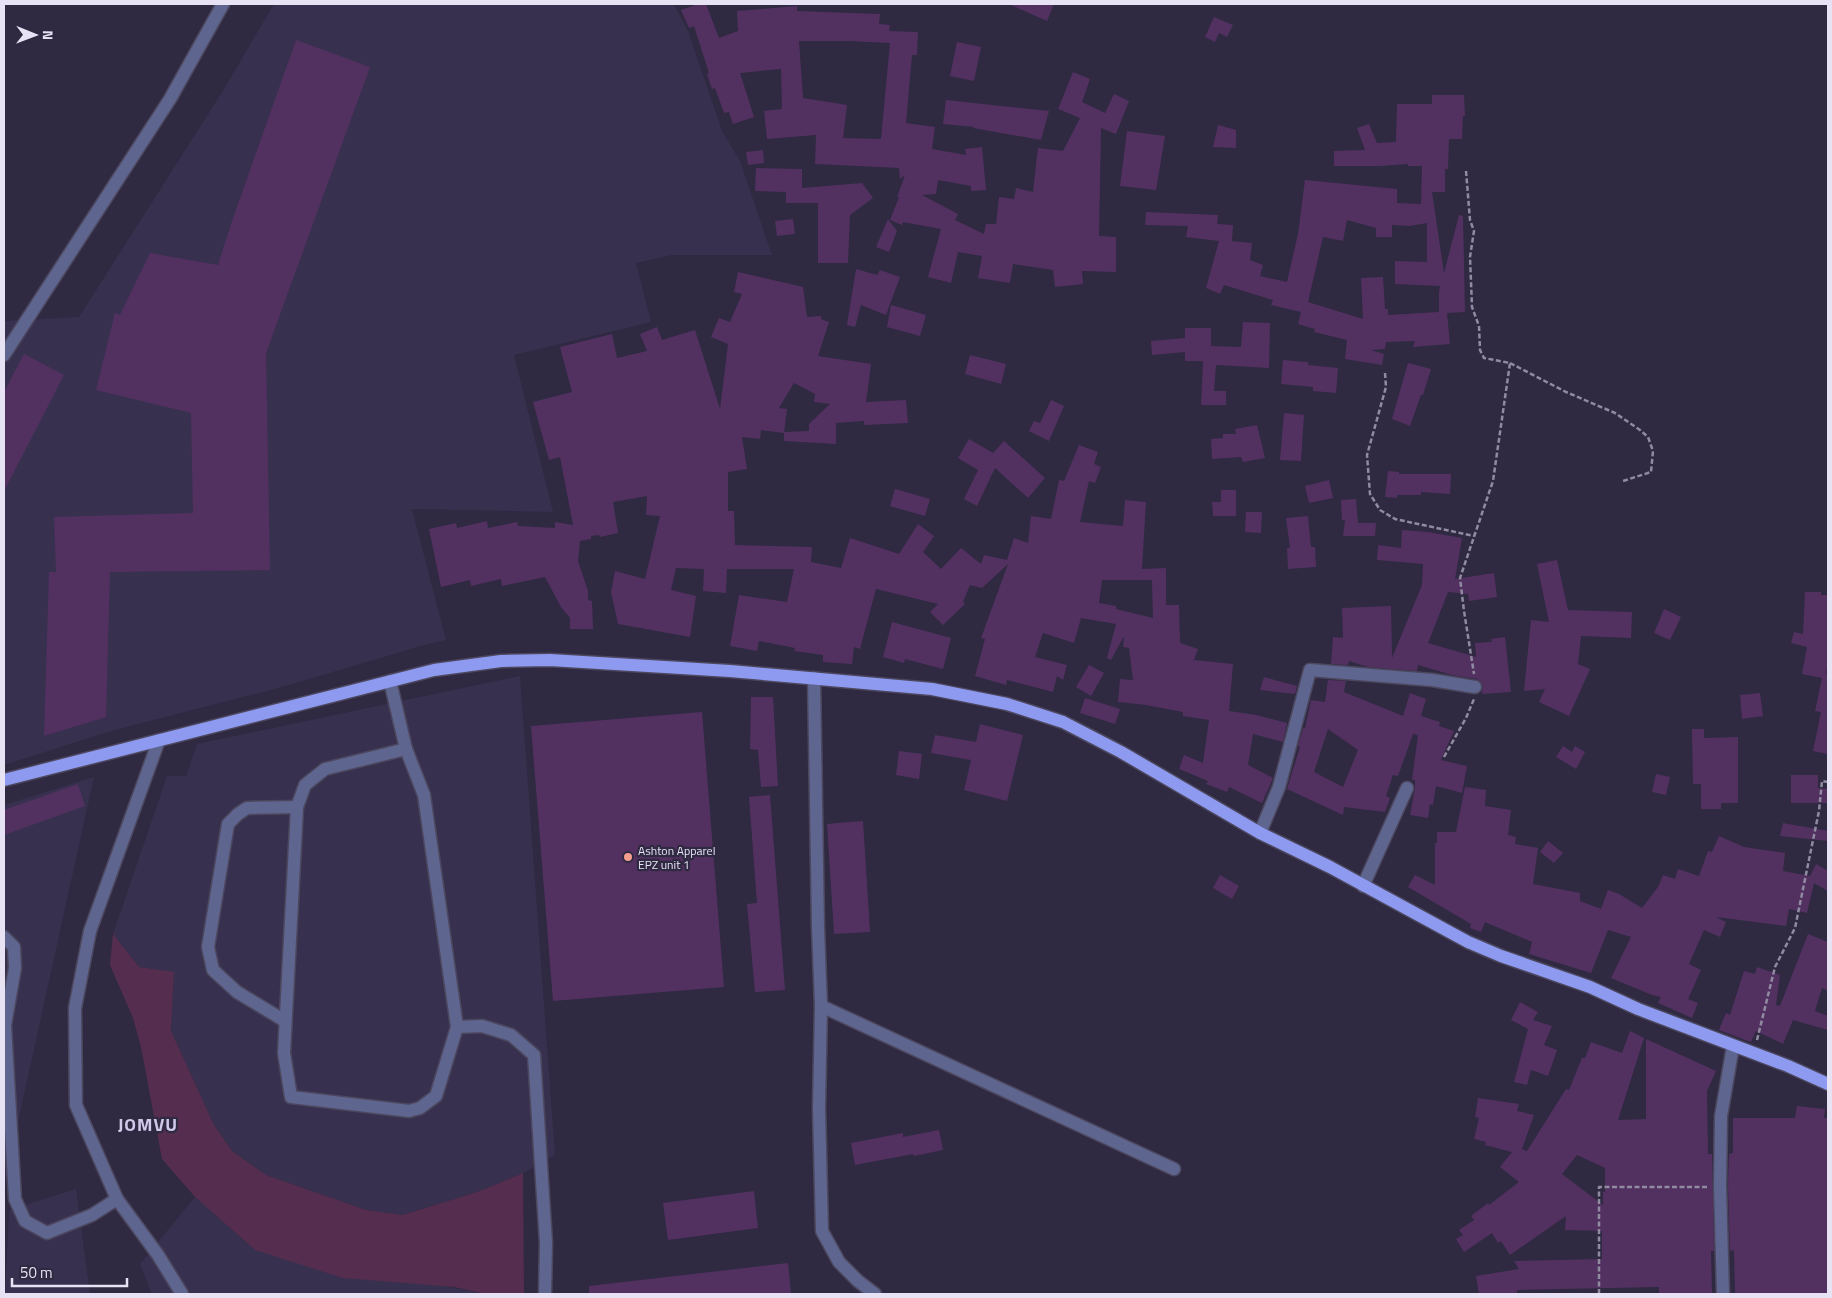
<svg xmlns="http://www.w3.org/2000/svg" width="1832" height="1298" viewBox="0 0 1832 1298" font-family="'Titillium Web',sans-serif">
<rect width="100%" height="100%" fill="#2f2942"/>
<g fill="#38304f">
<polygon points="274,4 674,4 688,31 722,131 740,161 772,255 672,255 636,263 651,322 514,355 553,512 412,509 446,640 428,644 275,689 114,730 4,765 4,321 79,317 224,89"/>
<polygon points="520,676 555,1155 523,1173 480,1191 403,1215 366,1210 266,1175 232,1151 214,1125 171,1031 174,973 139,967 113,934 167,776 186,776 197,744"/>
<polygon points="94,777 4,1185 4,805"/>
<polygon points="76,1189 90,1294 5,1294 9,1210"/>
<polygon points="195,1197 255,1250 486,1294 152,1294 140,1264"/>
</g>
<polygon fill="#552e4f" points="113,934 139,967 174,972 171,1031 214,1125 232,1151 266,1175 366,1210 403,1215 480,1191 523,1173 524,1294 486,1294 454,1287 343,1278 255,1250 195,1197 162,1159 141,1047 133,1018 110,965"/>
<g fill="#523161" fill-rule="evenodd">
<path d="M698 4H706L719 38 738 31 737 11 797 6V11L880 14 879 24 890 25 889 31 918 32 917 55H912L906 123 935 127 932 149 966 155 965 149 982 147 986 190 971 191V186L938 180 936 194 922 195 958 214 955 220 984 234 986 224H996L999 197 1014 199 1016 188 1033 192 1038 148 1063 151 1080 118 1058 109 1073 72 1090 79 1082 102 1105 113 1114 94 1129 101 1116 134 1101 128 1099 236 1116 237V272L1082 271 1083 284 1055 287 1053 270 1013 264 1010 283 978 278 982 256 958 252 951 283 928 277 941 229 903 222 902 225 890 220 899 197H897L905 175 900 179 899 168 815 164 816 135 767 139 764 111 782 109 781 69 740 73 754 117 733 124 729 112 724 113 715 88 712 89 707 74 709 73 694 26 689 28 681 10ZM799 41H850L890 43 881 139 843 138 847 105 803 98Z"/>
<polygon points="1009,4 1054,4 1047,21"/>
<polygon points="1214,17 1233,25 1227,37 1219,33 1215,42 1205,37"/>
<polygon points="296,40 370,67 266,353 270,570 110,572 106,717 44,736 49,572 56,572 54,517 193,513 191,413 96,390 115,313 120,315 150,253 218,265 232,221"/>
<polygon points="957,42 981,47 974,81 950,76"/>
<path d="M1432 95H1464L1465 116H1463L1462 139H1449L1448 169H1445V192H1432L1444 273 1459 215 1463 216 1465 312 1447 313 1450 344 1413 347 1415 341 1386 342 1385 349 1371 350 1384 354 1382 365 1345 359 1347 340 1314 332 1315 329 1298 324 1301 312 1271 305 1273 300 1224 285 1220 294 1206 288 1219 241 1186 237 1188 226 1145 225 1146 212 1218 215 1217 224 1233 225 1232 241 1252 243 1250 260 1263 265 1260 276 1287 282 1298 234 1305 180 1397 189V203L1421 204 1422 166H1408V164L1380 166H1334V151L1365 150 1357 128 1369 124 1377 143 1396 142 1397 104H1432ZM1347 220 1376 228V237H1392V225L1410 226 1427 223V262L1395 261V284L1440 286 1439 292V312L1388 315V309H1385L1383 277 1361 278 1363 319 1308 302 1323 237 1343 241Z"/>
<polygon points="946,100 1049,111 1041,140 973,128 974,127 943,124"/>
<polygon points="1218,125 1236,130 1236,148 1213,147"/>
<polygon points="1127,131 1165,136 1156,190 1120,186"/>
<polygon points="763,150 764,163 748,165 746,152"/>
<polygon points="756,168 802,169 802,188 862,183 873,198 850,215 848,263 818,263 818,203 786,203 786,192 755,191"/>
<polygon points="793,219 795,234 777,236 775,221"/>
<polygon points="888,219 897,231 889,252 876,247"/>
<polygon points="856,269 877,275 880,270 900,277 886,315 861,305 855,327 847,325"/>
<path d="M738 272 803 287 807 317 821 316V319L829 322 818 356 871 364 866 402 906 400 908 423 864 425V421L836 423V444L784 441V432L809 431V424L830 404 814 402 815 394 794 383 779 408 787 409 784 433 761 430 760 439 742 437 747 469 728 472V511H734L735 545 812 547 811 562 841 568 850 538 899 554 918 524 934 536 923 552 941 569 961 548 981 564 984 555 1007 560 1014 538 1028 543 1031 516 1051 519 1059 480 1064 481 1079 445 1098 452 1094 464 1101 467 1095 483 1089 481 1080 522 1123 526 1125 500 1146 502 1142 569 1166 568V605H1179L1180 643 1198 649 1194 660 1233 664 1229 711 1256 715 1287 723 1283 742 1253 734 1248 765 1273 778 1262 803 1229 787 1227 792 1206 784 1208 781 1179 769 1184 755 1203 763 1209 720 1183 716V712L1146 705 1118 702 1120 679 1133 680 1129 648 1123 647 1124 636 1111 660 1107 658 1116 624 1081 618 1074 643 1043 633 1035 657 1067 665 1063 680 1057 676 1053 692 1007 680 1006 685 975 676 985 639 981 638 1008 564 982 588 970 585 963 602 965 604 943 625 930 612 938 604 876 589 860 649 854 647 852 664 823 662V655L794 651 795 648 759 641 757 651 730 646 739 595 787 602 794 569H727L726 593 703 591 704 569 676 568 671 590 696 596 690 637 618 624 611 592 615 571 645 579 660 516 646 515 647 496 613 502 618 533 600 537 599 535 591 536V539L580 541 578 561 588 591V600L592 601 593 629H570V618L561 607 545 577 502 586 501 579 471 586 470 580 441 587 429 529 456 523 457 528 487 521 488 528 517 522 518 526 555 528V522L573 525 560 457 549 460 533 402 572 392 560 347 612 334 617 358 647 351 640 334 657 327 662 340 695 330 720 409 728 344 711 337 719 318 730 322 742 294 734 292ZM1102 580H1152L1153 618 1116 609V606L1099 603Z"/>
<polygon points="891,305 926,315 920,336 887,327"/>
<polygon points="1243,322 1270,323 1269,368 1216,365 1214,391 1226,391 1226,405 1201,405 1203,361 1185,361 1185,352 1152,355 1151,341 1185,338 1185,328 1211,328 1211,346 1241,347"/>
<polygon points="24,354 64,375 4,491 4,392"/>
<polygon points="970,355 1006,364 1001,384 965,374"/>
<polygon points="1283,360 1308,362 1308,365 1338,368 1336,393 1313,391 1313,387 1281,384"/>
<polygon points="1408,363 1431,369 1423,395 1421,395 1410,426 1392,419"/>
<polygon points="1051,400 1064,406 1049,441 1029,431 1034,421 1040,423"/>
<polygon points="1284,413 1304,415 1301,461 1280,460"/>
<polygon points="1257,425 1265,458 1243,462 1241,457 1212,459 1211,439 1223,438 1223,434 1236,434 1235,429"/>
<polygon points="969,439 993,453 1004,441 1045,478 1028,498 995,468 977,506 964,499 978,470 958,458"/>
<polygon points="1388,471 1399,472 1399,474 1451,474 1450,494 1421,492 1421,495 1397,495 1397,498 1385,497"/>
<polygon points="1329,480 1333,498 1309,503 1305,486"/>
<polygon points="895,489 930,499 925,516 890,506"/>
<polygon points="1221,490 1236,490 1236,516 1213,516 1212,502 1221,502"/>
<polygon points="1356,499 1358,523 1376,523 1375,536 1343,536 1345,520 1342,520 1341,500"/>
<polygon points="1246,512 1262,512 1261,533 1245,532"/>
<polygon points="1308,516 1311,547 1315,547 1316,567 1288,569 1287,548 1290,548 1286,518"/>
<polygon points="1402,530 1428,532 1462,538 1455,579 1494,573 1497,597 1469,601 1468,594 1448,592 1428,643 1476,657 1475,643 1492,642 1491,639 1505,637 1511,692 1482,694 1483,685 1477,679 1452,675 1418,665 1417,671 1368,667 1349,661 1348,665 1331,664 1333,637 1343,638 1342,608 1391,606 1392,658 1422,585 1423,564 1377,560 1378,545 1401,548"/>
<polygon points="1557,560 1568,610 1632,612 1631,638 1581,636 1578,664 1590,669 1569,716 1539,702 1545,689 1524,691 1531,620 1549,622 1537,564"/>
<polygon points="1805,592 1821,592 1821,595 1828,595 1828,662 1826,673 1828,674 1828,754 1813,751 1821,712 1815,711 1822,678 1802,674 1807,647 1791,643 1794,632 1803,634"/>
<polygon points="1664,609 1681,617 1670,640 1654,633"/>
<polygon points="892,622 951,638 943,669 905,659 904,663 883,657"/>
<polygon points="1089,665 1104,673 1091,696 1076,687"/>
<polygon points="1264,677 1297,686 1295,694 1260,690"/>
<path d="M1328 680 1346 681 1344 692 1403 716 1410 693 1426 699 1421 716 1440 722 1439 726 1454 731 1441 760 1467 766 1462 793 1436 786 1433 805 1430 804 1428 818 1410 815 1415 788V780H1412L1418 735 1413 734 1398 776 1393 775 1386 796 1390 798 1385 812 1344 807 1343 815 1287 789 1300 747 1298 746 1303 728H1305L1311 700 1325 702ZM1328 729 1358 750 1343 787 1314 772Z"/>
<polygon points="1760,693 1763,716 1742,719 1740,695"/>
<polygon points="751,697 773,697 778,786 761,787 758,750 750,749"/>
<polygon points="1085,698 1120,709 1115,724 1080,713"/>
<polygon points="702,712 724,987 553,1001 531,726"/>
<polygon points="980,724 1023,735 1007,801 964,790 971,760 931,753 935,735 976,742"/>
<polygon points="1692,729 1704,729 1704,738 1738,737 1738,803 1721,803 1721,809 1701,809 1701,784 1693,784"/>
<polygon points="1563,746 1572,752 1575,746 1585,752 1576,769 1556,757"/>
<polygon points="899,751 922,754 919,779 896,775"/>
<polygon points="1656,774 1670,777 1666,795 1652,792"/>
<polygon points="1791,775 1818,775 1818,788 1828,789 1828,803 1791,803"/>
<polygon points="78,784 85,806 4,835 4,810"/>
<polygon points="1465,787 1486,790 1485,806 1511,810 1508,835 1516,837 1515,844 1538,848 1533,884 1580,893 1580,901 1601,909 1608,890 1619,894 1642,908 1658,887 1663,875 1675,879 1678,869 1699,876 1708,851 1712,852 1719,836 1744,847 1785,853 1783,871 1810,876 1816,864 1828,871 1828,891 1814,883 1807,913 1789,909 1786,926 1716,917 1726,922 1720,937 1704,930 1689,964 1701,970 1688,999 1698,1003 1692,1018 1658,1003 1661,997 1652,995 1611,978 1631,937 1608,930 1591,973 1529,954 1532,942 1485,922 1481,932 1470,928 1471,924 1408,887 1415,875 1435,885 1435,843 1437,843 1437,832 1456,832"/>
<polygon points="770,795 785,990 755,992 747,904 757,903 749,797"/>
<polygon points="863,821 870,932 834,934 827,824"/>
<polygon points="1783,823 1828,831 1828,841 1780,836"/>
<polygon points="1548,841 1563,853 1554,863 1540,852"/>
<polygon points="1220,875 1239,886 1232,899 1213,888"/>
<polygon points="1808,934 1828,942 1828,991 1822,988 1815,1011 1828,1016 1828,1030 1793,1020 1783,1044 1756,1031 1751,1042 1719,1030 1726,1013 1730,1015 1744,971 1755,974 1757,967 1780,975 1776,1005 1780,1006"/>
<polygon points="1520,1002 1538,1012 1533,1020 1552,1026 1544,1045 1557,1050 1548,1076 1531,1070 1527,1085 1514,1082 1528,1029 1511,1020"/>
<path d="M1630 1031 1644 1038 1618 1120 1646 1119V1039L1716 1071 1707 1091 1708 1154H1712L1714 1251H1711L1712 1294H1659V1287L1517 1290V1294H1479L1476 1276 1519 1269 1514 1261 1602 1259V1231L1565 1230 1566 1216 1510 1255 1501 1241 1498 1243 1492 1233 1464 1252 1456 1239 1463 1235 1459 1230 1474 1220 1471 1216 1488 1203 1489 1205 1519 1182 1500 1167 1512 1152 1485 1145 1486 1142 1474 1139 1479 1118 1475 1117 1478 1098 1519 1104 1517 1111 1534 1115 1522 1149 1527 1151 1566 1089 1569 1090 1582 1058H1585L1591 1042 1622 1053ZM1577 1155 1605 1168V1192H1603V1205L1562 1174Z"/>
<polygon points="1797,1106 1825,1109 1824,1118 1828,1118 1828,1294 1735,1294 1734,1250 1730,1251 1728,1186 1729,1154 1733,1153 1733,1118 1795,1118"/>
<polygon points="939,1130 943,1150 914,1156 913,1154 855,1165 851,1143 903,1133 903,1137"/>
<polygon points="754,1191 758,1228 668,1240 663,1203"/>
<polygon points="788,1263 791,1294 589,1294 589,1286"/>
</g>
<g fill="none" stroke-linecap="round" stroke-linejoin="round">
<defs>
<g id="minor">
<polyline points="4,355 170,99 223,4"/>
<polyline points="814,678 818,927 821,1006 819,1108 822,1231 839,1262 858,1281 875,1294"/>
<polyline points="390,681 406,749 424,795 457,1027 482,1026 511,1035 534,1055 546,1243 545,1294"/>
<polyline points="159,740 90,931 75,1008 76,1105 117,1199 158,1255 182,1294"/>
<polyline points="406,749 325,769 305,785 297,807 284,1053 291,1097 409,1111 420,1108 436,1096 457,1027"/>
<polyline points="1260,833 1279,787 1310,670 1432,680 1475,687"/>
<polyline points="1363,886 1407,788"/>
<polyline points="4,937 14,947 15,968 4,1031"/>
<polyline points="821,1006 1174,1169"/>
<polyline points="285,1021 237,992 213,970 208,947 228,824 238,814 247,808 297,807"/>
<polyline points="5,1025 15,1199 25,1221 47,1233 92,1215 117,1199"/>
<polyline points="1723,1294 1720,1186 1721,1116 1733,1046"/>
</g>
<polyline id="major" points="4,780 434,670 501,661 550,660 730,671 932,689 1007,704 1063,722 1121,752 1260,833 1330,867 1468,942 1501,956 1590,987 1638,1009 1788,1066 1828,1084"/>
</defs>
<use href="#minor" stroke="#4c475e" stroke-width="15"/>
<use href="#major" stroke="#4c475e" stroke-width="15"/>
<g stroke="#908ba0" stroke-width="2.5" stroke-dasharray="5 2.5" stroke-linecap="butt">
<polyline points="1466,171 1470,220 1474,231 1470,257 1472,307 1479,326 1480,350 1484,358 1510,363 1493,481 1460,578 1464,611 1474,674"/>
<polyline points="1510,363 1566,392 1615,413 1640,430 1648,437 1653,451 1651,472 1623,481"/>
<polyline points="1385,373 1386,387 1367,455 1370,494 1380,510 1395,519 1474,536"/>
<polyline points="1444,757 1466,718 1474,699"/>
<polyline points="1757,1040 1775,967 1795,928 1819,811 1822,781 1828,782"/>
<polyline points="1599,1294 1599,1187 1708,1187"/>
</g>
<use href="#minor" stroke="#5e658f" stroke-width="12"/>
<use href="#major" stroke="#8d9af0" stroke-width="12"/>
</g>
<circle fill="#f59d8f" stroke="#2f2942" stroke-width="2" cx="628" cy="857" r="5"/>
<g text-anchor="middle" dominant-baseline="central" stroke-width="4.5" stroke-linejoin="round" paint-order="stroke">
<g font-size="12" fill="#e7e3f4" stroke="#2f2942" text-anchor="start">
<text x="638" y="850">Ashton Apparel<tspan x="638" dy="14">EPZ unit 1</tspan></text>
</g>
<g font-size="18" font-weight="bold" letter-spacing="1" fill="#d0c9ea" stroke="#2f2942">
<text x="148" y="1124">JOMVU</text>
</g>
</g>
<rect width="1832" height="1298" fill="none" stroke="#e7e3f4" stroke-width="10"/>
<g transform="translate(35 35) rotate(91)" stroke="#2f2942" stroke-width="4" paint-order="stroke">
<path d="M0-4L9 19L0 12L-9 19Z" fill="#e7e3f4"/>
<text y="-8" font-size="14" font-weight="bold" text-anchor="middle" fill="#e7e3f4">N</text>
</g>
<path d="M12 1278v8h115v-8" fill="none" stroke="#e7e3f4" stroke-width="2.5"/>
<text x="20" y="1278" font-size="15" fill="#e7e3f4" stroke="#2f2942" stroke-width="4" paint-order="stroke">50 m</text>
</svg>
